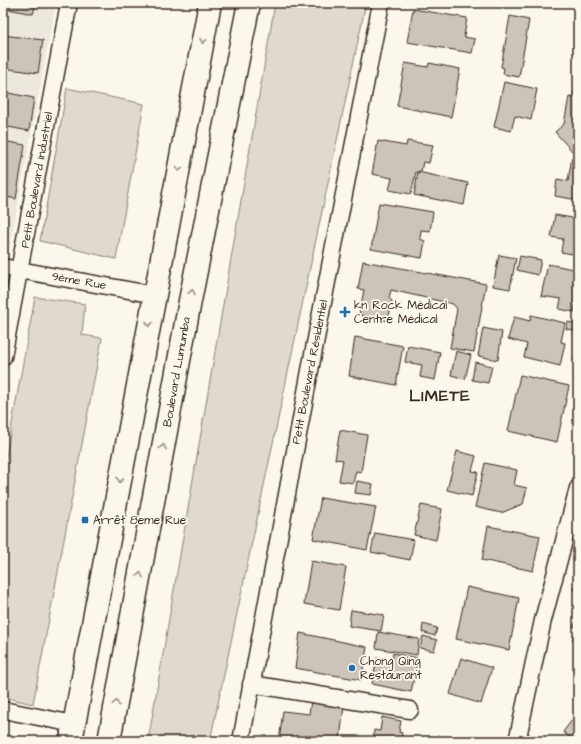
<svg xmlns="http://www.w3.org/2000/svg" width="581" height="744" viewBox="0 0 581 744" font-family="'Architects Daughter',sans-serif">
<rect width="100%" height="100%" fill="#fbf7ec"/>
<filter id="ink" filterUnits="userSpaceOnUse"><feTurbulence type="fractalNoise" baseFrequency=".025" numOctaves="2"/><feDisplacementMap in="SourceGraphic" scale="8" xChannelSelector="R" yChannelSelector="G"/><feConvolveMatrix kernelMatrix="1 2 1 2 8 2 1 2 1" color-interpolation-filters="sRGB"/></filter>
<g filter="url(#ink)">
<polygon fill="#ede8dd" points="3,3 56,3 3,284"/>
<g fill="#dfd9ce" stroke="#8d8276">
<polygon points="275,3 366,3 210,741 148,741"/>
<polygon points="67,88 144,104 116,259 40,241"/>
<polygon points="35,297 85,304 82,335 102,338 33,704 3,697 3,473"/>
</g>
<g fill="#ccc4b9" stroke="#3b2a1e">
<polygon points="3,3 36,3 33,14 3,8"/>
<polygon points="413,9 467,18 464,37 475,39 472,53 407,42"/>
<polygon points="510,16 529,20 519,77 503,74 504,68 501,67"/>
<polygon points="3,35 43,40 38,73 3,68"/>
<polygon points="405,63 428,67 429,63 460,69 451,117 397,106"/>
<polygon points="504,82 537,89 531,120 515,116 511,131 494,127"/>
<polygon points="575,90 578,91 578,146 572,151 555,132 564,124 569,97 573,98"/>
<polygon points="3,92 34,98 29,131 3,126"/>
<polygon points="3,141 25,145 16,199 3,196"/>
<polygon points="378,141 406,146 407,141 433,145 429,163 423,162 421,171 416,172 411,194 389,190 392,178 372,174"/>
<polygon points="572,157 578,158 578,200 555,196 557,179 568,181"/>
<polygon points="418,172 468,183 464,205 414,195"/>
<polygon points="379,203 433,212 430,231 421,230 420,239 425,241 422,258 371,249"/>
<polygon points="555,215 578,219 578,255 561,252 563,239 551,237"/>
<polygon points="499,255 516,258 510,289 493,286"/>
<polygon points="520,256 541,260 538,275 517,270"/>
<polygon points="363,261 486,284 474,352 450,348 457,309 453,304 391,290 389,298 392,301 388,321 359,315 364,290 358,289"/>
<polygon points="548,264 578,270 578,292 574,312 559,309 561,299 541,296"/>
<polygon points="531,315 565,323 561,342 565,343 560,366 524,357 527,344 508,339 514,317 530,321"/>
<polygon points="568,322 578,324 578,331 566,329"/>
<polygon points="483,328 502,332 498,360 478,356"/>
<polygon points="355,337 403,346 396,385 349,376"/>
<polygon points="578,344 578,361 574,361"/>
<polygon points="408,346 440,352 435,380 420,377 422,365 405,362"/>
<polygon points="456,351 471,355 465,379 451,375"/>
<polygon points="475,362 492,366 488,383 472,380"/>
<polygon points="520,375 569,386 557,442 508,431"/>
<polygon points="340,430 367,435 361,472 356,471 353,483 339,481 343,460 335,459"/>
<polygon points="457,451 476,456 472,471 478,472 472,496 447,490"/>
<polygon points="485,463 517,470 514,485 527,488 523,504 501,513 475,507"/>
<polygon points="357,481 373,484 371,495 355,493"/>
<polygon points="321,498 376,507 367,550 313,539"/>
<polygon points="421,505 442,509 436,540 414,535"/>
<polygon points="488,526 540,536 533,571 482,560"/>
<polygon points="375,533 414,540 410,560 371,552"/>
<polygon points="311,561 346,567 339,610 304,604"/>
<polygon points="578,581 578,593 573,589"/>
<polygon points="467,587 519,598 509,650 456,639"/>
<polygon points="351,610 384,615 381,631 349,626"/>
<polygon points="578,619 578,629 573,626"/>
<polygon points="423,624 437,628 435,636 422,632"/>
<polygon points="578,630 578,643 572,639"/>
<polygon points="378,632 419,639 417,655 376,648"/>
<polygon points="300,633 367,647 361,680 295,668"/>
<polygon points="423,636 437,640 434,651 420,648"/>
<polygon points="393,653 418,658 411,692 372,684 377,658 392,661"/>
<polygon points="461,658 492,668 481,704 450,694"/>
<polygon points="311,701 344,706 340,739 333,738 333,741 279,741 283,711 309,714"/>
<polygon points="578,712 578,741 575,741 563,732"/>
<polygon points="382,717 401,721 399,732 402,733 401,741 373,741 374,730 380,731"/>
<polygon points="438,735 449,741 435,741"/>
</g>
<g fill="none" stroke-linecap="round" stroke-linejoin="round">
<defs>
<g id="minor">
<polyline points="3,267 155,295"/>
<polyline points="3,357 69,3"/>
<polyline points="251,684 410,710"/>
<polyline points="3,710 74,724"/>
<polyline points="241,741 314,349 381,3"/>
<polyline points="523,741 518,737 543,620 578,488"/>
</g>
<g id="highway">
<polyline points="71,741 210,3"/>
<polyline points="109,741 190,301 249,3"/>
</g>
</defs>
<use href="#minor" stroke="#3b2a1e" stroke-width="19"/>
<use href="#highway" stroke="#3b2a1e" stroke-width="25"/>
<use href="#minor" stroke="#fbf7ec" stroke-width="16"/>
<use href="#highway" stroke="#fbf7ec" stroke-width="22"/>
</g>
<defs><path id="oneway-chevron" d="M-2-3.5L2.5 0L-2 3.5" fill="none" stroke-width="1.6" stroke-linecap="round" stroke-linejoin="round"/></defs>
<g stroke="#9b9085">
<use href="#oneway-chevron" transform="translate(203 41) rotate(101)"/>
<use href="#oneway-chevron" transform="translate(179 169) rotate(101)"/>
<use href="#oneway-chevron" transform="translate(192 292) rotate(-79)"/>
<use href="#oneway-chevron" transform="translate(149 324) rotate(101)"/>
<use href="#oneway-chevron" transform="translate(163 447) rotate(-80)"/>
<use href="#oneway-chevron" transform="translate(120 480) rotate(101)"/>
<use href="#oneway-chevron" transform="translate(140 575) rotate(-80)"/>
<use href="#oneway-chevron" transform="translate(116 703) rotate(-80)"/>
</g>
</g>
<g fill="#1f6fb2" stroke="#fbf7ec" stroke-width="1.5">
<path d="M343 306h4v4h4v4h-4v4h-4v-4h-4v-4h4z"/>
<rect x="81" y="516" width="8" height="8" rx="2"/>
<circle cx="352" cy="668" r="4"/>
</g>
<g text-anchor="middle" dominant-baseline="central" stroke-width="3.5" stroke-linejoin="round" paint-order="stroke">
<g font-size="12" fill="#3b2a1e" stroke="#fbf7ec">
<text transform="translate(37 180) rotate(-80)">Petit Boulevard Industriel</text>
<text transform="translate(79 281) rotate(10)">9ème Rue</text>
<text transform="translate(177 372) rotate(-80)">Boulevard Lumumba</text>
<text transform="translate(310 372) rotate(-79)">Petit Boulevard Résidentiel</text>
</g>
<g font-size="12" fill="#3b2a1e" stroke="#fbf7ec" text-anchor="start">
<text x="354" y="305">kn Rock Médical<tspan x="354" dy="14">Centre Médical</tspan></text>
<text x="93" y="520">Arrêt 8eme Rue</text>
<text x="360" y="661">Chong Qing<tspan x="360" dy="14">Restaurant</tspan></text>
</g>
<g font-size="16" font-weight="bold" letter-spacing="1" fill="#3b2a1e" stroke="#fbf7ec">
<text x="440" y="396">LIMETE</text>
</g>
</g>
<rect width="581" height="744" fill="none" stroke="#fbf7ec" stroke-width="16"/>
<rect x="8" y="8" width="565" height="728" fill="none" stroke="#3b2a1e" stroke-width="1.5" filter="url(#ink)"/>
</svg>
